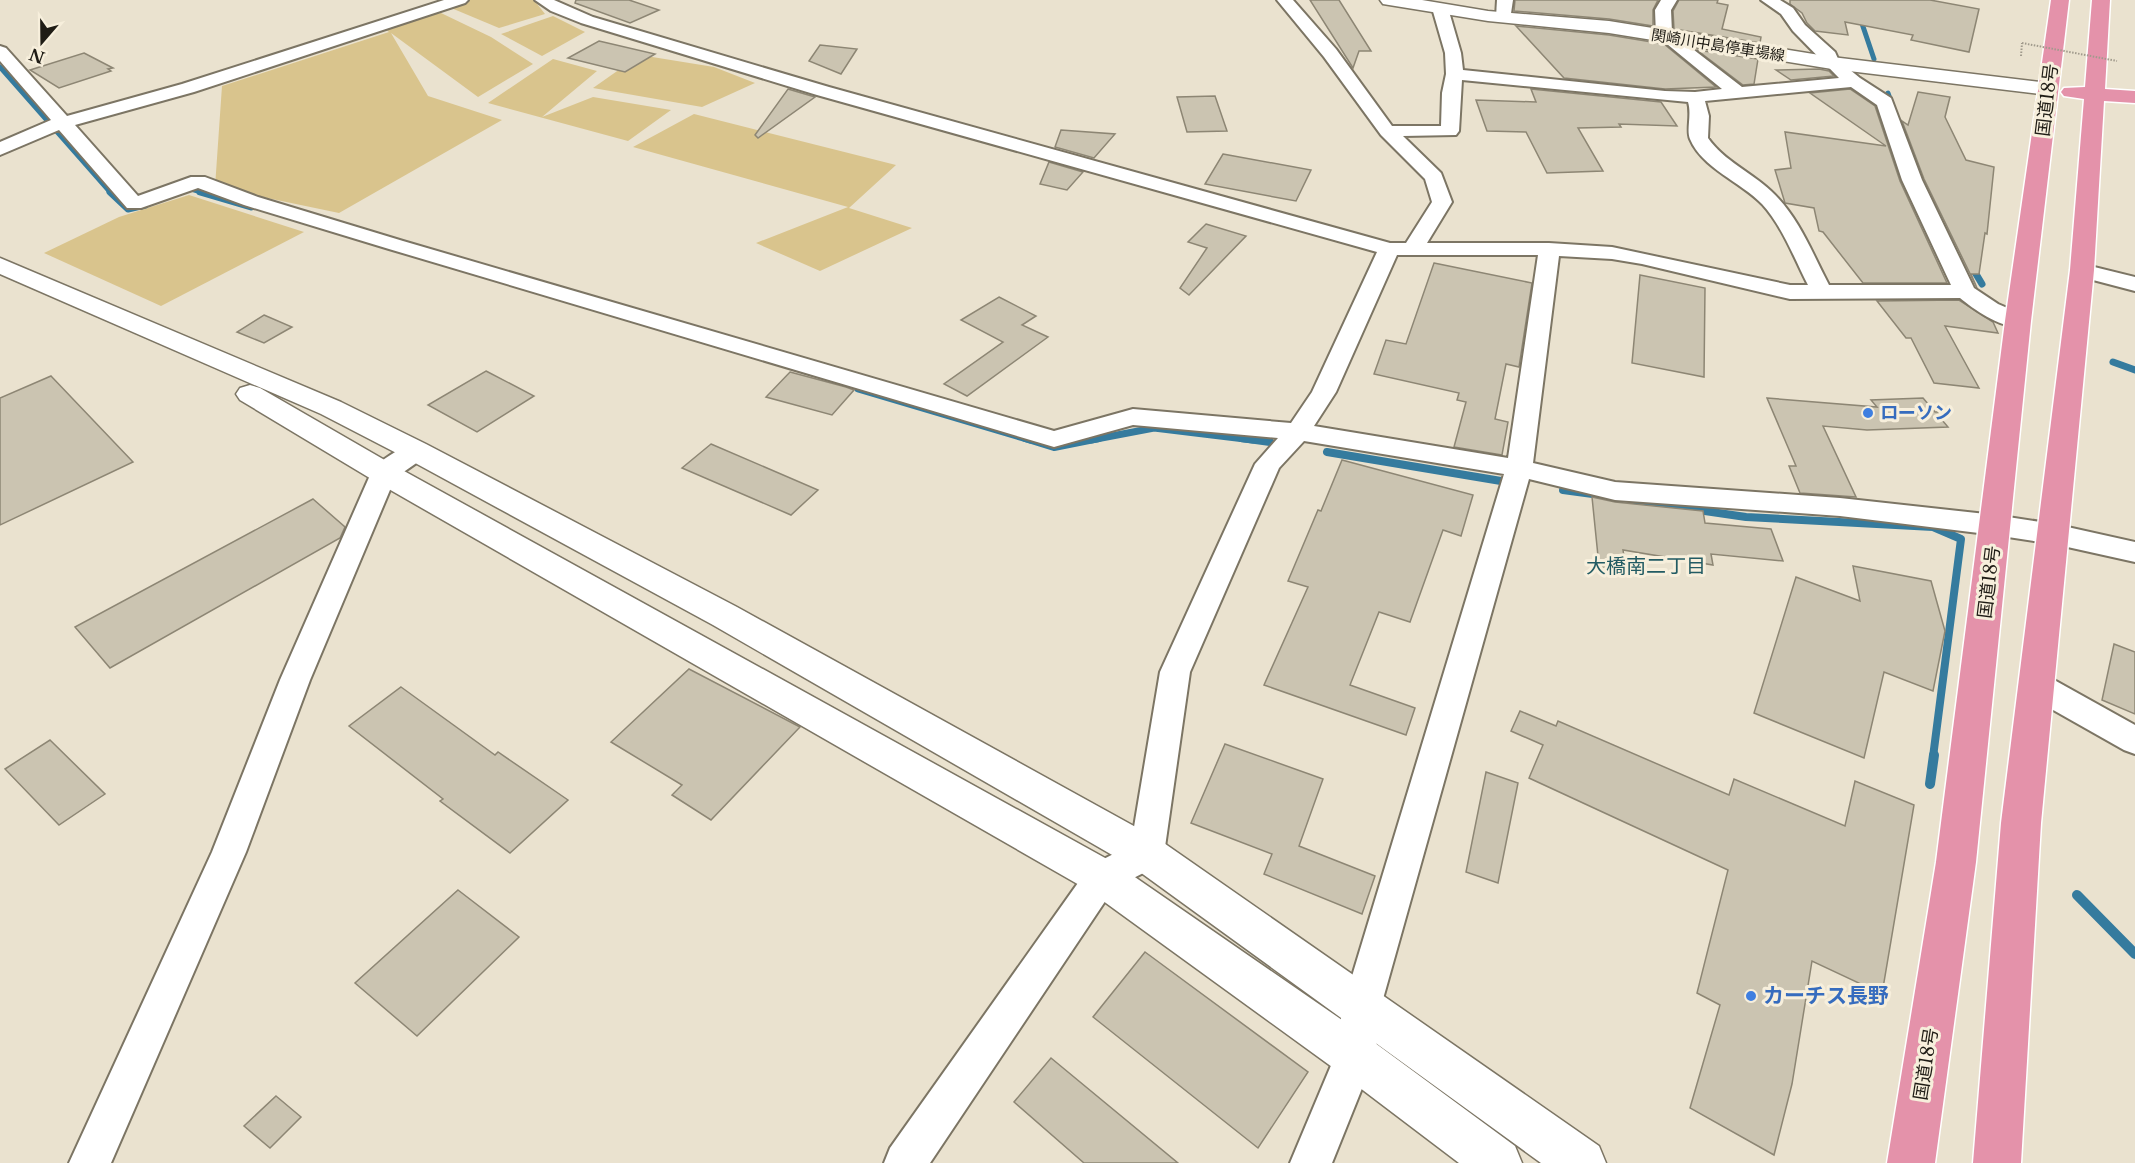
<svg xmlns="http://www.w3.org/2000/svg" width="2135" height="1163" viewBox="0 0 2135 1163" font-family="'Libre Baskerville','Noto Sans JP',serif">
<rect width="100%" height="100%" fill="#eae2cf"/>
<g fill="#d9c48d">
<polygon points="466,0 534,0 545,14 499,28 444,5"/>
<polygon points="441,13 491,37 533,64 478,97 391,33 428,96 502,120 339,213 215,187 222,86 389,32 380,25"/>
<polygon points="553,16 585,32 542,56 501,34"/>
<polygon points="640,55 714,67 755,83 702,107 593,88"/>
<polygon points="553,59 597,71 542,117 593,97 671,110 628,141 488,103"/>
<polygon points="694,114 896,165 849,208 912,228 820,271 756,243 848,207 633,147"/>
<polygon points="189,195 304,232 161,306 44,253 119,217"/>
</g>
<g fill="none" stroke-linecap="round" stroke-linejoin="round">
<g stroke="#357b9e" stroke-width="5">
<polyline points="1854,0 1874,59"/>
<polyline points="0,67 111,193"/>
<polyline points="1888,93 1893,107"/>
<polyline points="1900,125 1921,170"/>
<polyline points="183,192 191,189 205,193"/>
</g>
<g stroke="#357b9e" stroke-width="7">
<polyline points="110,192 128,209 145,205"/>
<polyline points="200,192 251,207"/>
<polyline points="1970,264 1982,284"/>
<polyline points="2113,362 2135,370"/>
<polyline points="858,389 1030,440"/>
<polyline points="1091,440 1154,428 1253,440"/>
</g>
<g stroke="#357b9e" stroke-width="8">
<polyline points="1025,438 1054,447 1099,438"/>
<polyline points="1241,438 1270,442"/>
<polyline points="1327,452 1513,483"/>
<polyline points="1563,490 1600,495"/>
<polyline points="1636,501 1746,517 1933,527 1961,539 1933,757"/>
</g>
<g stroke="#357b9e" stroke-width="10">
<polyline points="1930,784 1934,755"/>
<polyline points="2077,895 2135,954"/>
</g>
</g>
<g fill="#cbc4b1" stroke="#8d8674" stroke-width="1.5">
<polygon points="576,0 629,0 659,10 630,23 575,3"/>
<polygon points="1310,0 1339,0 1371,51 1359,51 1353,68"/>
<polygon points="1515,0 1658,0 1653,10 1653,26 1609,19 1514,11"/>
<polygon points="1679,0 1718,0 1717,3 1728,5 1722,29 1761,37 1760,43 1674,29 1673,11"/>
<polygon points="1790,0 1930,0 1979,9 1969,52 1911,40 1913,35 1845,22 1848,35 1815,31 1807,23 1802,13 1790,4"/>
<polygon points="1516,26 1609,35 1664,44 1716,87 1665,89 1564,78"/>
<polygon points="599,41 655,54 625,72 568,58"/>
<polygon points="820,45 857,49 841,74 809,61"/>
<polygon points="1697,50 1758,59 1754,84 1743,85"/>
<polygon points="84,53 113,68 108,69 111,71 59,88 30,70"/>
<polygon points="1819,69 1829,71 1834,76 1791,80 1776,70"/>
<polygon points="788,89 815,97 758,138 755,135"/>
<polygon points="1531,89 1661,102 1677,126 1619,124 1621,127 1578,128 1603,171 1547,173 1526,132 1487,131 1476,100 1536,102"/>
<polygon points="1850,89 1875,106 1900,181 1947,283 1863,283 1823,232 1819,231 1814,208 1785,203 1775,170 1791,168 1785,132 1886,146 1810,93"/>
<polygon points="1918,92 1950,97 1945,117 1966,160 1994,167 1987,234 1985,233 1979,274 1971,274 1977,288 1924,179 1902,121 1908,125"/>
<polygon points="1215,96 1227,131 1187,132 1177,97"/>
<polygon points="1061,130 1115,134 1094,158 1055,147"/>
<polygon points="1223,154 1311,170 1296,201 1205,184"/>
<polygon points="1049,162 1083,172 1067,190 1040,184"/>
<polygon points="1206,224 1246,236 1189,295 1180,288 1207,248 1188,242"/>
<polygon points="1434,263 1532,283 1519,367 1506,364 1495,419 1508,422 1502,455 1454,447 1466,402 1457,400 1459,393 1374,374 1386,340 1406,344"/>
<polygon points="1640,275 1705,288 1704,377 1632,363"/>
<polygon points="999,297 1036,316 1022,325 1048,337 967,396 944,384 1003,342 961,320"/>
<polygon points="1959,300 1993,322 1998,333 1945,326 1979,388 1934,383 1911,338 1906,338 1877,301"/>
<polygon points="264,315 292,327 264,343 237,332"/>
<polygon points="486,371 534,396 477,432 428,405"/>
<polygon points="790,372 846,387 854,390 832,415 766,397"/>
<polygon points="51,376 133,462 0,525 0,398"/>
<polygon points="1767,398 1877,407 1871,400 1923,398 1935,412 1942,412 1942,420 1948,427 1867,430 1823,426 1856,497 1800,493 1789,466 1796,466"/>
<polygon points="711,444 818,490 791,515 682,468"/>
<polygon points="1342,460 1473,495 1461,536 1443,530 1410,622 1379,612 1350,685 1415,708 1406,735 1264,685 1308,587 1288,581 1318,510 1321,511"/>
<polygon points="1592,497 1615,502 1703,511 1705,523 1771,529 1783,561 1711,554 1713,565 1623,550 1626,570 1599,566"/>
<polygon points="313,499 345,527 340,538 110,668 75,627"/>
<polygon points="1853,566 1931,581 1945,631 1933,691 1884,672 1864,758 1754,713 1796,577 1860,601"/>
<polygon points="2114,644 2135,652 2135,714 2102,700"/>
<polygon points="689,669 800,727 711,820 672,795 682,785 611,742"/>
<polygon points="401,687 495,755 498,752 568,800 510,853 440,801 443,799 349,726"/>
<polygon points="1520,711 1556,726 1558,721 1729,795 1734,779 1845,826 1855,781 1914,805 1882,994 1812,961 1792,1084 1774,1155 1690,1108 1720,1005 1697,993 1728,870 1529,778 1543,745 1511,731"/>
<polygon points="50,740 105,794 59,825 5,769"/>
<polygon points="1225,744 1323,779 1299,846 1375,876 1362,914 1264,874 1272,854 1191,823"/>
<polygon points="1486,772 1518,783 1498,883 1466,872"/>
<polygon points="458,890 519,937 417,1036 355,983"/>
<polygon points="1145,952 1308,1072 1258,1148 1093,1017"/>
<polygon points="1051,1058 1178,1163 1084,1163 1014,1102"/>
<polygon points="276,1096 301,1117 270,1148 244,1126"/>
</g>
<g fill="none" stroke-linecap="round" stroke-linejoin="round">
<defs>
<g id="minor">
<path d="M444 0H468L465 3 194 92 75 125 138 196 191 177H205L258 197 403 241 1054 431 1133 409 1291 423 1312 392 1377 252 817 95 581 23 551 11 535 0H554L593 17 829 87 1390 243H1406L1432 202 1425 179 1381 135 1324 57 1277 0H1293L1336 49 1392 126H1441L1442 93 1446 74 1445 53 1432 8 1435 5H1445L1448 8 1461 53 1463 70 1665 91 1695 92 1722 89 1656 35 1655 10 1661 0H1677L1671 10 1672 33 1742 87 1839 78 1793 31 1781 14 1761 0H1780L1793 8 1805 25 1835 52 1839 61 1860 78 1891 98 1922 180 1974 288 1998 304 2026 316 2029 321 2026 326C2004 331 1976 311 1960 298L1790 299 1642 264 1612 259 1559 256 1533 463 1615 482 1840 498 1995 515 2054 524 2135 542V562L2054 544 1995 535 1840 516 1615 500 1529 479 1381 1006 1375 1056 1332 1163H1290L1335 1056 1343 1006 1504 474 1304 441 1279 468 1190 672 1164 854 1159 865 1114 888 930 1163H884L890 1148 1090 866 1131 845 1160 672 1255 464 1278 438 1133 425 1054 447 389 249 244 205 198 188 141 208H127L59 130 0 155V142L51 120 0 61V46L6 48 67 116 182 84ZM1462 80 1688 102C1692 115 1686 130 1690 139 1702 168 1741 182 1762 204 1783 227 1794 258 1808 285H1790L1612 247 1549 243H1427L1452 202 1441 173 1403 136 1456 135 1459 131ZM1851 87 1877 105 1902 180 1951 285H1829C1812 253 1799 217 1771 191 1751 172 1724 161 1708 138L1709 116 1705 101ZM1397 255H1538L1508 458 1314 426 1336 392Z"/>
<polygon points="1497,0 1513,0 1510,20 1498,20 1496,17"/>
<polygon points="2082,264 2135,277 2135,291 2074,275 2071,270 2074,265"/>
<path d="M416 443 425 445 429 451 425 457 395 478 310 680 246 852 111 1163H69L212 852 280 680 371 473C379 460 401 447 416 443Z"/>
<polygon points="2036,673 2047,676 2135,725 2135,754 2124,750 2025,694 2021,685 2025,676"/>
</g>
<g id="tertiary">
<polygon points="0,258 341,402 426,444 737,607 1161,841 1599,1146 1606,1163 1541,1163 1133,867 713,625 406,458 321,414 0,274"/>
<polygon points="250,385 260,388 395,466 1116,864 1371,1040 1515,1146 1522,1163 1459,1163 1339,1072 1088,890 373,480 240,400 236,394 240,388"/>
</g>
<polygon id="secondary" points="1380,0 1422,0 1488,11 1609,21 1832,57 2048,83 2055,85 2058,89 2055,93 2048,95 1832,69 1609,33 1488,21 1389,5 1383,4"/>
<g id="trunk">
<polygon points="2051,0 2069,0 2031,321 1976,862 1935,1163 1887,1163 1936,862 2005,321"/>
<polygon points="2092,0 2110,0 2105,89 2135,91 2135,103 2104,101 2094,270 2041,823 2021,1163 1973,1163 2001,823 2070,270 2084,99 2064,96 2061,92 2064,88 2085,87"/>
</g>
</defs>
<use href="#minor" stroke="#7c7564" stroke-width="4"/>
<use href="#tertiary" stroke="#7c7564" stroke-width="3"/>
<use href="#secondary" stroke="#7c7564" stroke-width="3"/>
<use href="#trunk" stroke="#fff" stroke-width="3"/>
<polyline stroke="#a09a8c" stroke-width="2" stroke-dasharray="1.5 1.5" stroke-linecap="butt" points="2021,56 2022,43"/>
<use href="#minor" fill="#fff" fill-rule="evenodd"/>
<use href="#tertiary" fill="#fff" fill-rule="evenodd"/>
<use href="#secondary" fill="#fff" fill-rule="evenodd"/>
<use href="#trunk" fill="#e492aa" fill-rule="evenodd"/>
<polyline stroke="#a09a8c" stroke-width="2" stroke-dasharray="1.5 1.5" stroke-linecap="butt" points="2022,43 2117,61"/>
</g>
<g fill="#3f7fe0" stroke="#f7efdc" stroke-width="2">
<circle cx="1868" cy="413" r="6"/>
<circle cx="1751" cy="996" r="6"/>
</g>
<g text-anchor="middle" dominant-baseline="central" stroke-width="6" stroke-linejoin="round" paint-order="stroke">
<g font-size="15" fill="#1f1c15" stroke="#f7efdc">
<text transform="translate(1718 45) rotate(9)">関崎川中島停車場線</text>
</g>
<g font-size="18" fill="#1f1c15" stroke="#f7efdc">
<text transform="translate(2047 100) rotate(-83)">国道18号</text>
<text transform="translate(1989 582) rotate(-83)">国道18号</text>
<text transform="translate(1926 1064) rotate(-81)">国道18号</text>
</g>
<g font-size="18" font-weight="bold" fill="#366cbe" stroke="#f7efdc" text-anchor="start">
<text x="1880" y="413">ローソン</text>
</g>
<g font-size="20" fill="#225b63" stroke="#f7efdc">
<text x="1646" y="566">大橋南二丁目</text>
</g>
<g font-size="21" font-weight="bold" fill="#366cbe" stroke="#f7efdc" text-anchor="start">
<text x="1763" y="996">カーチス長野</text>
</g>
</g>
<g transform="translate(42 42) rotate(200)" stroke="#f7efdc" stroke-width="4.5" paint-order="stroke">
<path d="M0-4.5L10 22L0 15L-10 22Z" fill="#1f1c15"/>
<text y="-9" font-size="16" font-weight="bold" text-anchor="middle" fill="#1f1c15">N</text>
</g>
</svg>
